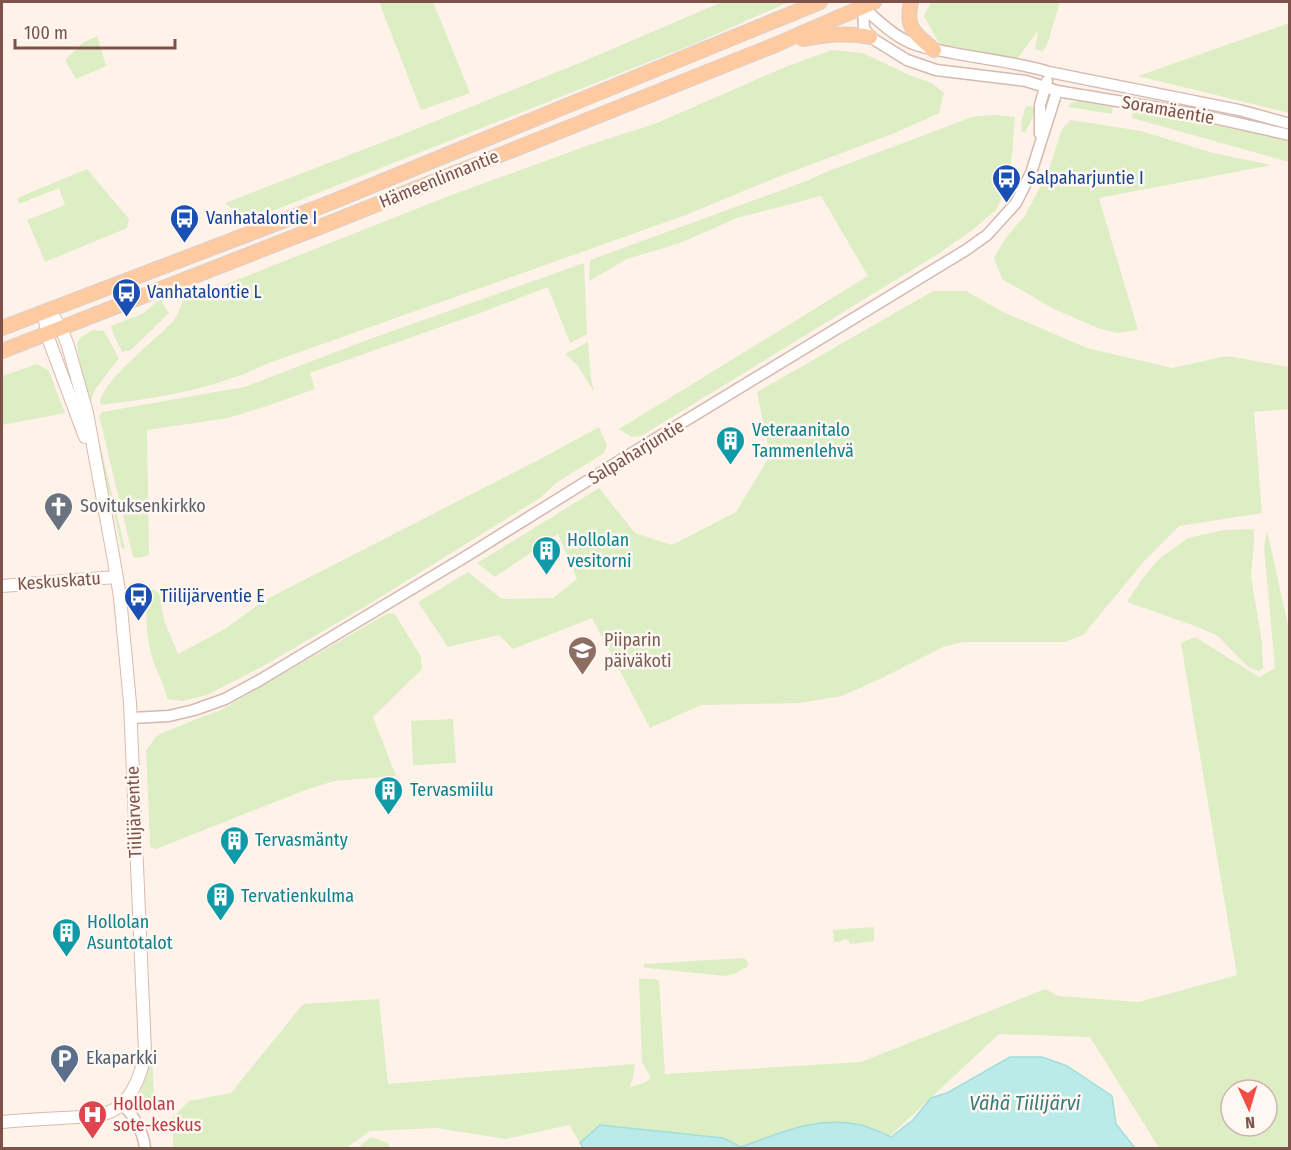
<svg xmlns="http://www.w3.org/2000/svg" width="1291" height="1150" viewBox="0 0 1291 1150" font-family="'Fira Sans Condensed',sans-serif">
<rect width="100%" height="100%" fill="#fef2e9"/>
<g fill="#ddeec5" fill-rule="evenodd">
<polygon points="379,2 433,2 470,93 421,110"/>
<polygon points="722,2 789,2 694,44 247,221 225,203 401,135 589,59"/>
<polygon points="931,2 1060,2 1047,45 1042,52 1035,49 1038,31 1013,64 944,52 924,16"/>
<polygon points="1289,23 1289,113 1138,76"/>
<polygon points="97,36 106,66 76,79 65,60 82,43"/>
<path d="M832 50 863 53 909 75 932 83 944 93 939 113 895 133 775 178 686 215 266 364C256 369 246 374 235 377 193 393 147 399 102 405L100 403C102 380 156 340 172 322 177 317 180 308 183 301L454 194 589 145 657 123 785 67Z"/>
<polygon points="1079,101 1113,107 1112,114 1068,107 1071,103"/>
<polygon points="1026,106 1034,107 1035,113 1025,133 1021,131 1022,119"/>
<path d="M1133 111C1186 116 1238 127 1289 139V162L1132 118Z"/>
<polygon points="993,115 1015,117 1012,155 1007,186 996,210 971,231 938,254 641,436 631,437 619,429 868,276 821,196 737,218 680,243 627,259 589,281 590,260 809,180 821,174 972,117"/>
<polygon points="1071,120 1141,131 1213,153 1272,165 1099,198 1138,330 1117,333 1098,328 1054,309 1002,279 994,258 1005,239 1026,214 1048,172 1062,129"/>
<polygon points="87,169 129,219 127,228 45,262 27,220 65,205 59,188 19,204 17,198"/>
<polygon points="584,263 587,334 570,343 548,287 483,312 310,373 315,389 273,404 228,418 147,430 149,555 139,558 133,557 100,420 99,416 102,412 244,387 367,340"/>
<polygon points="933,291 966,291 1003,312 1087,348 1172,368 1227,356 1289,367 1289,409 1254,412 1262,513 1179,526 1146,559 1083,635 1065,642 963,642 943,647 884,677 842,696 800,703 701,705 650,728 592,618 513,649 499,635 448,647 418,602 468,572 502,599 553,598 577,579 558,534 495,577 477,563 599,488 635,533 672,545 736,512 770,456 757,392"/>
<polygon points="165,297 162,303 169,313 131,350 122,352 112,331 111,326 142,314 159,300"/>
<path d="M93 330 104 331 118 357V360L95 389 90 405 81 373 77 344C79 336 87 334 93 330Z"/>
<polygon points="588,342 591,379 594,392 578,366 565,354"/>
<polygon points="37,364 49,371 65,413 2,425 2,376"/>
<polygon points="91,416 93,416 125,548 122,549"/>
<path d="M599 427 607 445 604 453 556 483 540 498 366 606 265 665 207 695 183 701 167 699C165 685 158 675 154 663 145 637 145 613 149 587L159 593 164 620 178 654 225 629 263 601 542 458Z"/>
<polygon points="1254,529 1254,543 1251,576 1262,643 1263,669 1259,671 1248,667 1218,636 1195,626 1127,602 1142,579 1159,559 1188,538 1224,530"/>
<path d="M1267 530 1290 634 1289 1148H1159L1090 1037 999 1034 890 1136 857 1124 792 1129 741 1147 723 1138 600 1125 580 1143 569 1125 506 1139 436 1128 370 1131 346 1148H173V1117L189 1101 231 1093 303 1004 379 999 388 1084 635 1064 633 1078 630 1087 644 1083 651 1078 642 1062 639 978 659 980 665 1074 861 1062 1045 989 1059 996 1139 1002 1237 975 1181 643 1195 637 1259 677 1275 668 1264 549ZM1231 1090H1267V1126H1231Z"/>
<polygon points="388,613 395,614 421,657 422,669 373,717 396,776 334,781 303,791 156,849 151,848 150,844 146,750 156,737 160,734 199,718 219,711"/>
<polygon points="453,719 456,763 413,765 411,721"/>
<polygon points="874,927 874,941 850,944 848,940 845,939 839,942 834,942 833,930"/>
<polygon points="744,958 748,962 747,967 734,974 724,976 648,968 644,967 644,964"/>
<polygon points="148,1013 150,1013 154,1096 151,1102 143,1108 140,1107 140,1093 146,1076 150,1053"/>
<polygon points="371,1137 388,1143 390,1148 357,1148"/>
</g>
<path fill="#bbebe9" stroke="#a0dedc" stroke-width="1.5" d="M1010 1057H1042L1067 1066 1112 1096 1116 1124 1135 1148H583L580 1143 600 1125 723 1138 741 1147C781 1133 813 1117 856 1124 868 1126 880 1132 891 1137L913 1120 931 1098 947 1093Z"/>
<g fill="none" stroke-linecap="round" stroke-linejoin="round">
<defs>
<g id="tertiary">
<polyline points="860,2 863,7 864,28 870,37 907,60 936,70 1026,81 1057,91 1201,115 1290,135"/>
<path d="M863 7C875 18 888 31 903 39 916 47 932 49 948 52 981 59 1016 62 1049 72L1239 110 1290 124"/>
<polyline points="1040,134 1040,105 1047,81"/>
<polyline points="131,718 169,716 194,710 225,699 260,680 465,557 624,458 966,250 987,235 1016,203 1031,173 1057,91"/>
<path d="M122 1103C134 1117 143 1130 145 1148"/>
</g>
<g id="secondary">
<polyline points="50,311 45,320 47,335 85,437"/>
<polyline points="2,586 116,577"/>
<path d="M2 1122C22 1120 42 1119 62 1118 76 1117 91 1117 104 1114 130 1107 142 1075 145 1051L130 703 120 597 113 555 87 413 68 346 61 328 54 318 42 313"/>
</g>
<g id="primary">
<path d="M911 2C905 29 915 33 934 50"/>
<path d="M803 39C826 35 848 32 870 37"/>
<polyline points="2,328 327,204 820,2"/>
<polyline points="2,351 335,221 775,45 874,2"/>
</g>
</defs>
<use href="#tertiary" stroke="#d5b9b0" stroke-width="13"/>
<use href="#secondary" stroke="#dabaaf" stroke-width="14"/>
<use href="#primary" stroke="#dacfcc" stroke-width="16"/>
<use href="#tertiary" stroke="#fff" stroke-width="10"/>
<use href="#secondary" stroke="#fff" stroke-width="12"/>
<use href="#primary" stroke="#ffca9f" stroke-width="14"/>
</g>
<defs>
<symbol id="bus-pin" viewBox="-11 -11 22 30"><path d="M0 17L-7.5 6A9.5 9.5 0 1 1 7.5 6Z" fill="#1a4fb4" stroke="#fff7f1"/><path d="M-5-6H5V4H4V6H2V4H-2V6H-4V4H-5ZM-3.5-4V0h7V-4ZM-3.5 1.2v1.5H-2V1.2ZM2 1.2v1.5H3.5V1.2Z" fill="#fff"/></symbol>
<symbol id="building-pin" viewBox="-11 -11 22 30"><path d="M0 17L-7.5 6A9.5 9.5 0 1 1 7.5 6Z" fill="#0f9aa8" stroke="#fff7f1"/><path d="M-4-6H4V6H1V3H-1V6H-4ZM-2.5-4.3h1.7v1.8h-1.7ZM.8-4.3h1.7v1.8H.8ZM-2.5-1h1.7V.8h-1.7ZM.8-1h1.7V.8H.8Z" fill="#fff"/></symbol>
<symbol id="church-pin" viewBox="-11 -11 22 30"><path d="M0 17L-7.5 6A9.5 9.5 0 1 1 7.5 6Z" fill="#6b7280" stroke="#fff7f1"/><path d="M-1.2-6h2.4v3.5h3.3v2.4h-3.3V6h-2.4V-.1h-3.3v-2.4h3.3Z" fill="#fff"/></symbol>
<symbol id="school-pin" viewBox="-11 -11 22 30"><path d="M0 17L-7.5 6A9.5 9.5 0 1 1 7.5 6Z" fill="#8d6e63" stroke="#fff7f1"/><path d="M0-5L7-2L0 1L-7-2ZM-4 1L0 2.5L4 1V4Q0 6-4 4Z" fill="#fff"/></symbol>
<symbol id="parking-pin" viewBox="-11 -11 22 30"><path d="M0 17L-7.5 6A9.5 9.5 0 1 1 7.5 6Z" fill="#5c6f8a" stroke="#fff7f1"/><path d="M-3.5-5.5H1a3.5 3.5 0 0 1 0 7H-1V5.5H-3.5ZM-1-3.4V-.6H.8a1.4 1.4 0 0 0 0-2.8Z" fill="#fff"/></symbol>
<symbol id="hospital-pin" viewBox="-11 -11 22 30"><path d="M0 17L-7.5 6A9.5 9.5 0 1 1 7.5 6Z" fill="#e0444e" stroke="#fff7f1"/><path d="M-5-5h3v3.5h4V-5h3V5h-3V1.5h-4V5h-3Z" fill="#fff"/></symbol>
</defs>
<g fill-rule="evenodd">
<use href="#bus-pin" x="990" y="162" width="33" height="45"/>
<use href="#bus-pin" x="168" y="202" width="33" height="45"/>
<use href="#bus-pin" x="110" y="276" width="33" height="45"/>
<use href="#building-pin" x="714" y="424" width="33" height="45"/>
<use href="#church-pin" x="42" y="490" width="33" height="45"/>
<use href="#building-pin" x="530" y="534" width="33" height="45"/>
<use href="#bus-pin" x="122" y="580" width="33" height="45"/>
<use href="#school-pin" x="566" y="634" width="33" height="45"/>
<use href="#building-pin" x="372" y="774" width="33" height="45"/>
<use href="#building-pin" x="218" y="824" width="33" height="45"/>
<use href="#building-pin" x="204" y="880" width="33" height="45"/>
<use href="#building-pin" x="50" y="916" width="33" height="45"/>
<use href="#parking-pin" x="48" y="1042" width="33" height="45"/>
<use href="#hospital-pin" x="76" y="1098" width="33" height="45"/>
</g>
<g text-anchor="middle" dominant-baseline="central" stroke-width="5" stroke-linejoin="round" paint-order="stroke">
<g font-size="18" fill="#7c5249" stroke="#fff7f1">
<text transform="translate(1168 110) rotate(10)">Soramäentie</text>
<text transform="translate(439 179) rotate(-22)">Hämeenlinnantie</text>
<text transform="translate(636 452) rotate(-31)">Salpaharjuntie</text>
<text transform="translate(59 581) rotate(-4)">Keskuskatu</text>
<text transform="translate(134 812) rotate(-92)">Tiilijärventie</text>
</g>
<g font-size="18" fill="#164399" stroke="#fff7f1" text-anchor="start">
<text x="1027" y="178">Salpaharjuntie I</text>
<text x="206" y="218">Vanhatalontie I</text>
<text x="147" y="292">Vanhatalontie L</text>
<text x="160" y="596">Tiilijärventie E</text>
</g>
<g font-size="18" fill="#0d838f" stroke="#fff7f1" text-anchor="start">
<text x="752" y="430">Veteraanitalo<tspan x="752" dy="21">Tammenlehvä</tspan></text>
<text x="567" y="540">Hollolan<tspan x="567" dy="21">vesitorni</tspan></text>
<text x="410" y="790">Tervasmiilu</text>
<text x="255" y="840">Tervasmänty</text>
<text x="241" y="896">Tervatienkulma</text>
<text x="87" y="922">Hollolan<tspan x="87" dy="21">Asuntotalot</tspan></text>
</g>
<g font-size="18" fill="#5b616d" stroke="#fff7f1" text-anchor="start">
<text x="80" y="506">Sovituksenkirkko</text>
</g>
<g font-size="18" fill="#785e54" stroke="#fff7f1" text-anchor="start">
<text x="604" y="640">Piiparin<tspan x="604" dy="21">päiväkoti</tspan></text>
</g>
<g font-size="18" fill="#4e5e75" stroke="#fff7f1" text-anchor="start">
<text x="86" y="1058">Ekaparkki</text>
</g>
<g font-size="18" fill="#be3a42" stroke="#fff7f1" text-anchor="start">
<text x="113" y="1104">Hollolan<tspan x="113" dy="21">sote-keskus</tspan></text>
</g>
<g font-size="20" font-style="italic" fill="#387b7a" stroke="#fff7f1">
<text x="1025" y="1103">Vähä Tiilijärvi</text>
</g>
</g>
<rect width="1291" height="1150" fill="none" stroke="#7c5249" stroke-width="6"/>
<g transform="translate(1249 1108) rotate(176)"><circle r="28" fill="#fff7f1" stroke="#cbb5ae" stroke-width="1.5"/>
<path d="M0-4.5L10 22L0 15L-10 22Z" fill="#f24c44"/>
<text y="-9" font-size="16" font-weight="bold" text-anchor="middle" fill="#7c5249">N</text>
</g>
<path d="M15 39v9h160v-9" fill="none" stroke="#7c5249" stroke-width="3"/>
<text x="24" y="39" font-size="18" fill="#7c5249" stroke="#fff7f1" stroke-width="4.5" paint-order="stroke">100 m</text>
</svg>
